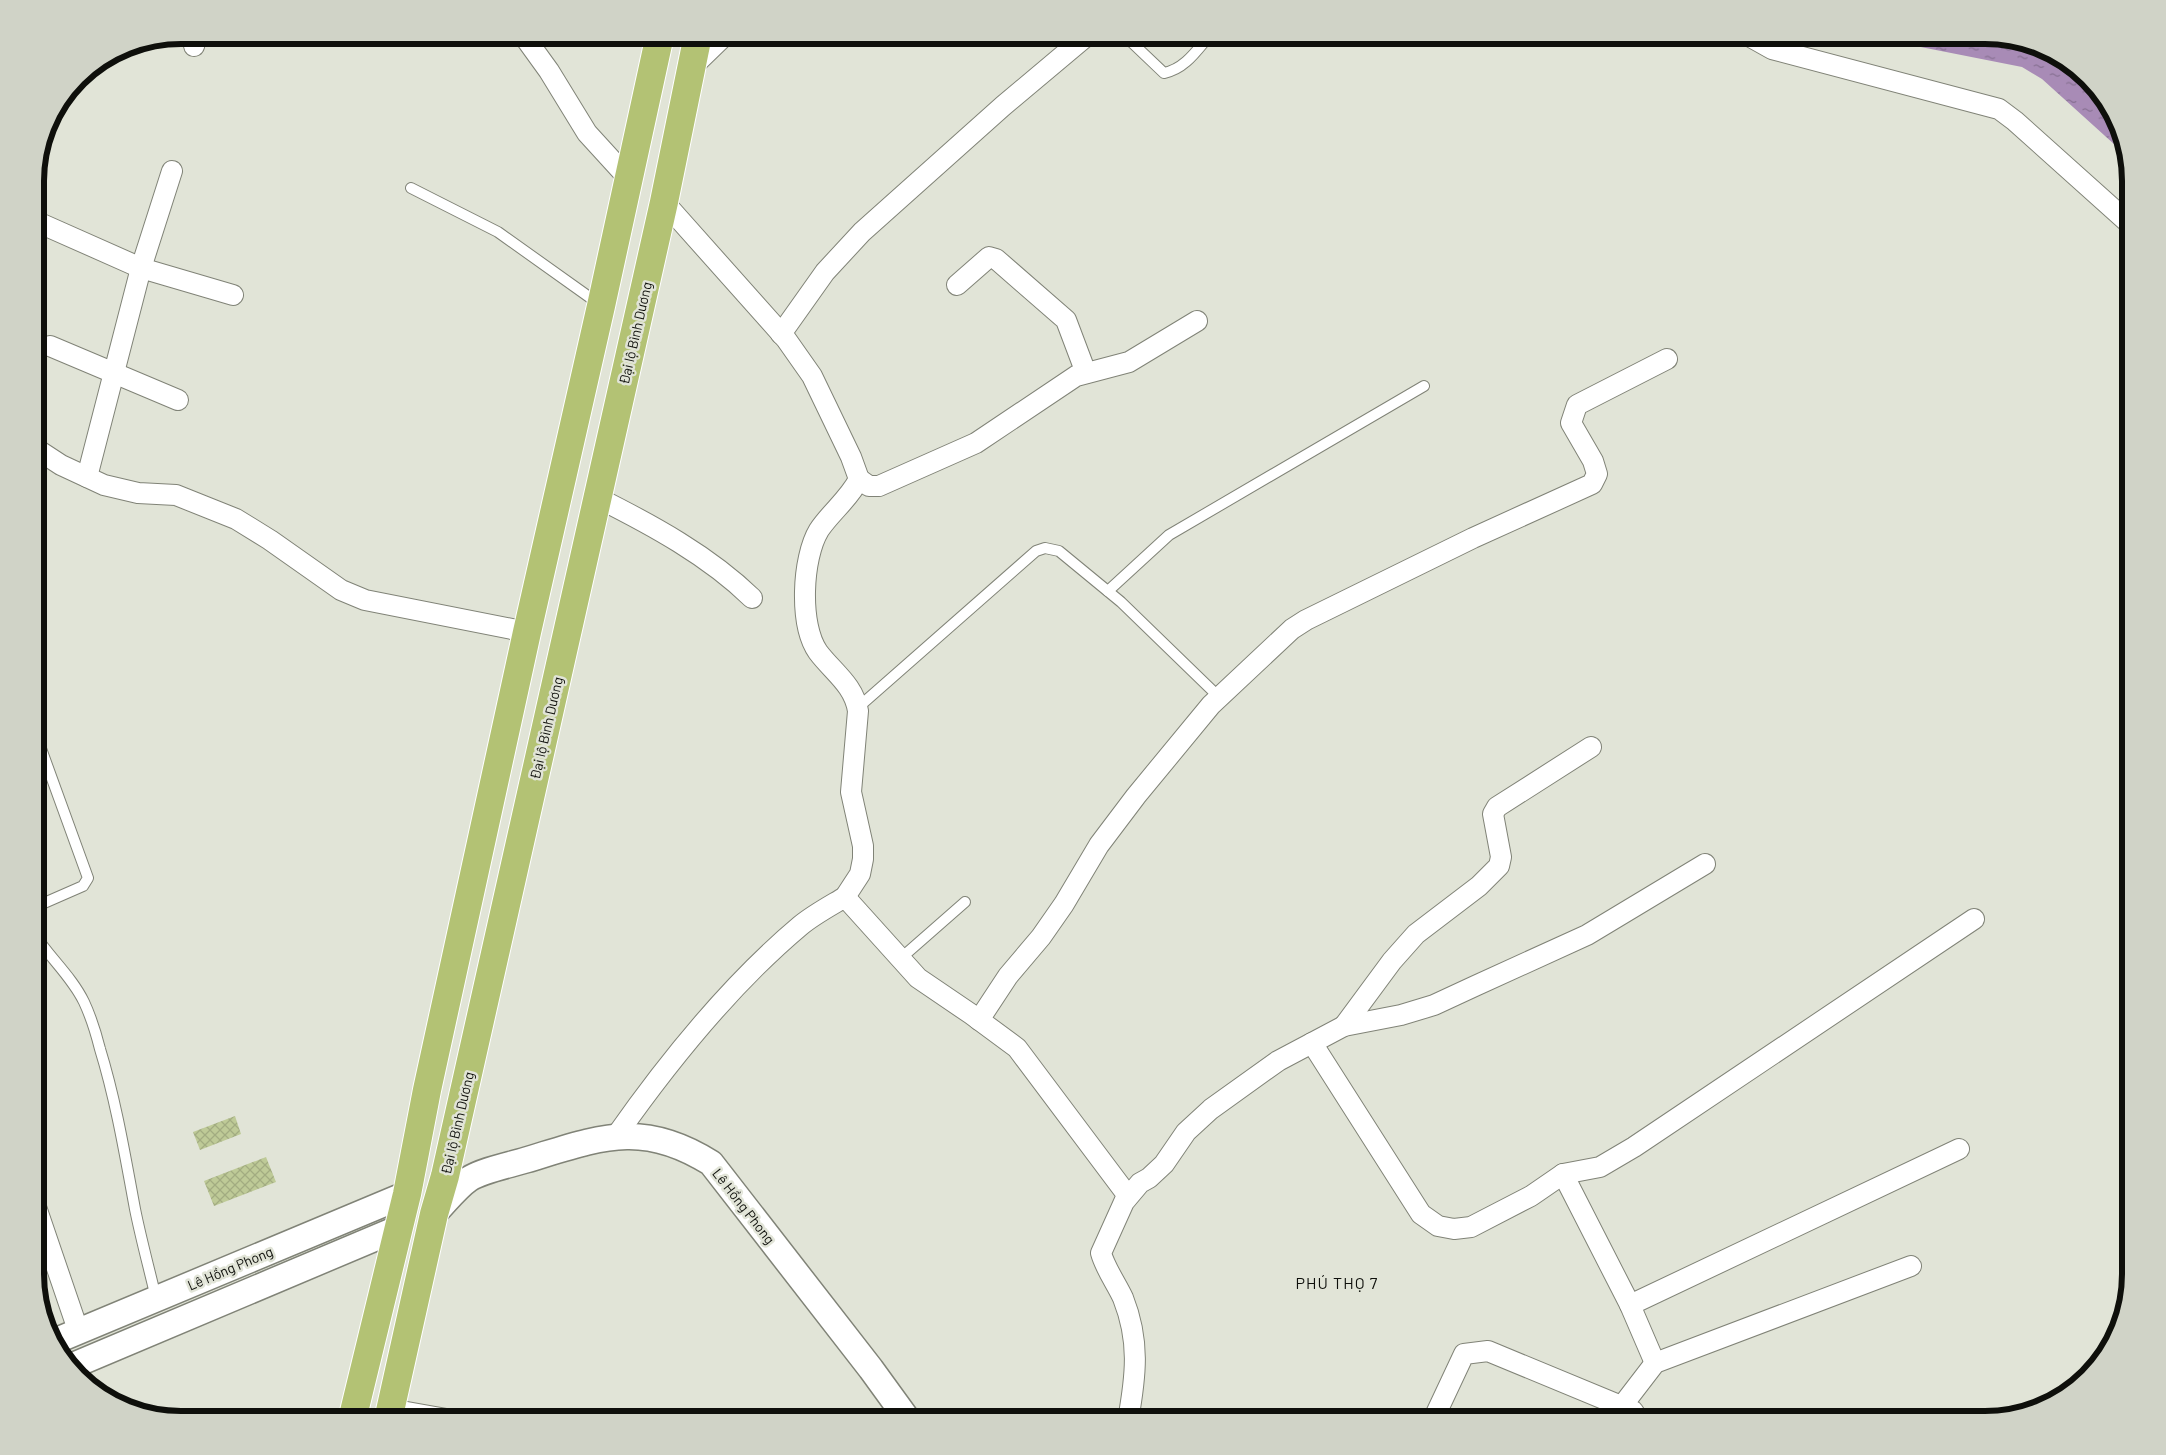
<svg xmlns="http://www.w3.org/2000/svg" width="2166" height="1455" viewBox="0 0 2166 1455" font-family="Barlow,sans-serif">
<defs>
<pattern id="water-ripples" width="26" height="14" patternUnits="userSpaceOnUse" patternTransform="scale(1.25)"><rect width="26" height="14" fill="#a88bb6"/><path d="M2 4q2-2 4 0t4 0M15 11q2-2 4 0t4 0" fill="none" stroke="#877092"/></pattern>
<pattern id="building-cross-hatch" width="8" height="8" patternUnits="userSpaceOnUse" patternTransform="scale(1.25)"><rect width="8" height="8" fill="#beca97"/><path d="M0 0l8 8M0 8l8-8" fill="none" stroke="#a2ac81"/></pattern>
</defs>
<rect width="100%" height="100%" fill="#e1e4d7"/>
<polygon fill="url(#water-ripples)" points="1860,35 1985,35 2067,60 2116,116 2125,154 2042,79 2022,67"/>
<g fill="url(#building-cross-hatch)">
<polygon points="235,1116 241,1134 200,1150 193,1132"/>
<polygon points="266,1157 276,1182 214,1206 204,1181"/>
</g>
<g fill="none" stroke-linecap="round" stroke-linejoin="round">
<defs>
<g id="service">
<path d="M1124 35 1164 73C1185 69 1197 50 1210 35"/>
<polyline points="411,188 498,232 599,304"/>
<polyline points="1108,591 1169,535 1424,386"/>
<polyline points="857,706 862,704 1036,551 1045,548 1059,551 1121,602 1220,698"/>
<polyline points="35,732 88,878 83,886 35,907"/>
<path d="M35 935C50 958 72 977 84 1002 91 1017 96 1033 100 1049 116 1101 125 1155 135 1209 141 1239 149 1268 156 1298"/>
<polyline points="900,959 965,902"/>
</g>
<g id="minor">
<polyline points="523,35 549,71 587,133 629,179"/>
<polyline points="1747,35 1772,49 1999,109 2015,121 2131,225"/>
<polyline points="194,46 197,35"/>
<polyline points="691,68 725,35"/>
<path d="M664 202 786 339 812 376 851 457 859 479C849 499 831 512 819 530 802 558 799 625 818 652 833 672 854 685 858 711L851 792 863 846V859L860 874 845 897"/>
<polyline points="35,221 141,268 233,295"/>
<polyline points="957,285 989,257 996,259 1066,320 1086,373"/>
<polyline points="781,334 825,272 862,232 1003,106 1084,38"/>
<polyline points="50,346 178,400"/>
<polyline points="35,448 61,465 104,485 138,493 176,495 236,519 270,540 341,590 365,600 527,632"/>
<polyline points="87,477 141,268 172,171"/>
<polyline points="859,479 869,486 879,486 976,443 1076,376 1129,362 1197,321"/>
<path d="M598 498C652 525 709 556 752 598"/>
<polyline points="979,1020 1008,976 1041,937 1064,904 1099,845 1136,796 1211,705 1292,629 1306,620 1473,538 1592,484 1597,474 1593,461 1571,423 1577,405 1667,359"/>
<polyline points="1344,1026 1392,961 1416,934 1479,886 1499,866 1501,857 1493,814 1497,807 1591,747"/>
<polyline points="1312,1043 1421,1214 1438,1226 1454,1229 1471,1227 1531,1196 1563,1174 1600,1167 1634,1147 1974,919"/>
<path d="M616 1136C668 1062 731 984 800 926 813 915 830 906 845 897L918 978 971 1014 1017 1048 1128 1196"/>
<polyline points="1563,1174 1630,1305 1655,1363"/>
<polyline points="35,1204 78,1330"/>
<polyline points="1630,1305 1959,1149"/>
<polyline points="1622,1406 1655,1363 1911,1266"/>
<polyline points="390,1409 452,1420"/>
<path d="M1128 1420C1136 1375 1140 1341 1123 1298 1116 1283 1105 1268 1101 1253L1124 1202 1140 1183 1149 1178 1164 1164 1186 1132 1211 1109 1278 1061 1344 1026 1401 1015 1434 1005 1475 986 1587 935 1705 864"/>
<polyline points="1433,1420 1464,1354 1488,1351 1633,1411 1639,1420"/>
</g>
<g id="tertiary">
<path d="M434 1214C445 1203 456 1188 469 1179 483 1170 510 1165 526 1160 599 1138 641 1119 711 1163L871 1369 908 1420"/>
<polyline points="53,1342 407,1194"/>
<polyline points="72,1366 399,1228"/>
</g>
<g id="trunk">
<polyline points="352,1420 407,1194 427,1090 527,632 601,306 660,35"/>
<polyline points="388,1420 434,1214 445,1176 664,202 698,35"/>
</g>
</defs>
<use href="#service" stroke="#808377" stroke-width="12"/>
<use href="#minor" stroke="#808377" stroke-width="22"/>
<use href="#tertiary" stroke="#808377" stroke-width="28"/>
<use href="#trunk" stroke="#fff" stroke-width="30"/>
<use href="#service" stroke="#fff" stroke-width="10"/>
<use href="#minor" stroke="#fff" stroke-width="20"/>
<use href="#tertiary" stroke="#fff" stroke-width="25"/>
<use href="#trunk" stroke="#b3c274" stroke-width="28"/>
</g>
<g text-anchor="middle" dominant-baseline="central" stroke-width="5" stroke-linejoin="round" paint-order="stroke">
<g font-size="14" fill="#0e0f0b" stroke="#e1e4d7">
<text transform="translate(635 333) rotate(-77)">Đại lộ Bình Dương</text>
<text transform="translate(546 728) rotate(-77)">Đại lộ Bình Dương</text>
<text transform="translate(457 1123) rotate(-77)">Đại lộ Bình Dương</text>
<text transform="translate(744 1206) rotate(52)">Lê Hồng Phong</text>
<text transform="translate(230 1268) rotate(-23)">Lê Hồng Phong</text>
</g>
<g font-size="16" letter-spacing="1" fill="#0e0f0b" stroke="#e1e4d7">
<text x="1337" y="1282">PHÚ THỌ 7</text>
</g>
</g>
<path d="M0 0H2166V1455H0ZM181 44H1985A137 137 0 0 1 2122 181V1274A137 137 0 0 1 1985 1411H181A137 137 0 0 1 44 1274V181A137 137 0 0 1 181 44Z" fill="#d0d3c7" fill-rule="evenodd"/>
<path fill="none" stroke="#0e0f0b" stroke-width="6" d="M181 44H1985A137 137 0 0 1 2122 181V1274A137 137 0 0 1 1985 1411H181A137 137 0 0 1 44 1274V181A137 137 0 0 1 181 44Z"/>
</svg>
